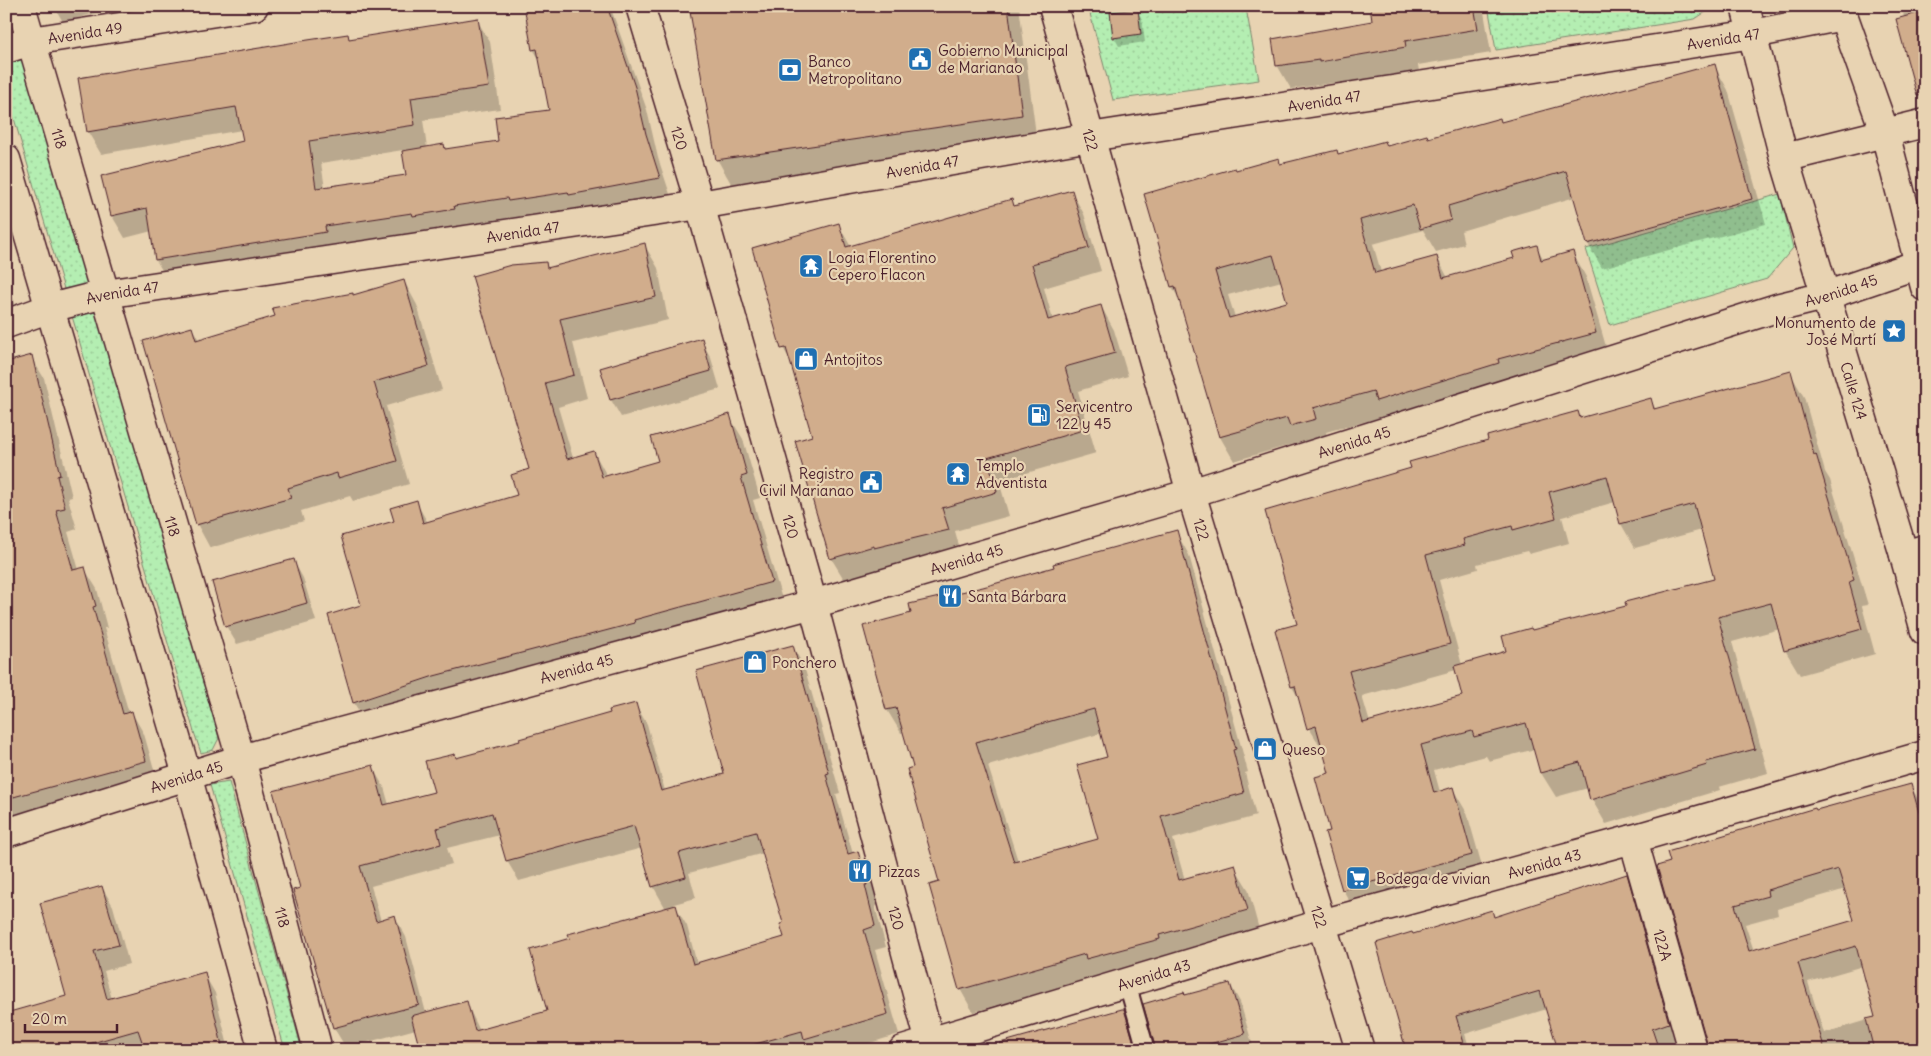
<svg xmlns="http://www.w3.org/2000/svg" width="1931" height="1056" viewBox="0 0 1931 1056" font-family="Delius,sans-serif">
<defs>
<pattern id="grass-dots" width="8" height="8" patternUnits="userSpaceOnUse" patternTransform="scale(1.25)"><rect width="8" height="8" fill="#b4eeb2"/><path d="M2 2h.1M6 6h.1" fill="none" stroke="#9ccc99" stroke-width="1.8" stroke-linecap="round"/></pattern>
</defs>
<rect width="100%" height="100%" fill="#e8d3b2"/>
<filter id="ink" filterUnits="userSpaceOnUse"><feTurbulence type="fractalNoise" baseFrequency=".02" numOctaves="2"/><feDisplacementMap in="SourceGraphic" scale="10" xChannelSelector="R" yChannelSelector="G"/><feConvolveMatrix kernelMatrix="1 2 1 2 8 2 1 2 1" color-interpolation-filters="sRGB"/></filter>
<g filter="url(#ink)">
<g fill="url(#grass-dots)" stroke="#7f866e">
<polygon points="6,6 11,6 219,738 213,750 201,753 194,732 6,91"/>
<polygon points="1088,6 1252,6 1246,8 1259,80 1113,100"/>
<polygon points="1488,6 1715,6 1695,19 1496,50"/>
<polygon points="1780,194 1793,248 1767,279 1610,325 1586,249"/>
<polygon points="229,782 302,1050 285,1050 210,785"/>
</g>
<g fill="#0003" fill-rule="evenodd">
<polygon points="54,6 120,6 63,22"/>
<polygon points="137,6 156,6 139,10"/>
<path d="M525 6H610L647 110 658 158 672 200 169 282 156 260 152 231 125 238 112 216 103 176 245 142 242 130 101 154 88 132 79 79 347 36 350 41 477 20 490 42 500 109 423 120 427 148 443 145 446 150 500 142 550 111 541 62 533 49ZM403 150 408 176 325 188 321 163Z"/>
<polygon points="691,6 1019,6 1037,142 733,187 717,159"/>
<polygon points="1371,6 1483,6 1491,53 1418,65 1419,71 1334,85 1333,83 1291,89 1277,65 1374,22"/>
<polygon points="1902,6 1925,6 1925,106 1917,92"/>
<polygon points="1137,11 1142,19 1145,42 1119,46 1114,37"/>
<path d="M1714 65 1728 90 1766 224 1602 268 1588 244 1575 197 1461 231 1464 244 1436 252 1423 230 1373 244 1381 272 1437 257 1448 278 1515 259 1536 246 1544 260 1572 252 1586 277 1609 357 1391 425 1386 416 1326 432 1329 443 1305 450 1301 442 1234 461 1220 437 1181 302 1172 287 1145 195 1278 160 1281 165 1338 156 1385 142 1388 147 1501 123ZM1282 281 1288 302 1235 317 1228 295Z"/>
<polygon points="1071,191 1084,214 1101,271 1044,288 1053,320 1101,306 1114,330 1128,376 1078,391 1096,453 999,481 1009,516 955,531 961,553 845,581 831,558 813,437 793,365 783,348 838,224 851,247 1012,201 1015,207"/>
<polygon points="644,244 658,268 668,320 573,343 587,398 558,407 573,458 594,452 607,476 660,461 729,416 743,439 760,498 753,500 784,606 368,726 354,703 363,606 396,522 416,502 428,523 519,496 531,470 545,263 549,269"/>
<polygon points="6,278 19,315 6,319"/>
<polygon points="404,281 417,305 442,390 386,406 409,484 353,501 350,496 301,511 304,521 210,548 197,524 192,328 199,340"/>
<polygon points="701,340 711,358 720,389 621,417 611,400 602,369"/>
<polygon points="31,357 44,378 72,497 68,498 77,529 68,532 79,570 84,568 97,589 107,628 104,628 129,713 132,713 144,734 158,783 6,823 6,672"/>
<path d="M1790 373 1804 397 1825 472 1830 480 1868 605 1862 606 1875 654 1800 675 1785 650 1780 629 1732 642 1768 773 1719 787 1720 790 1606 824 1592 800 1588 788 1556 797 1541 773 1535 749 1489 761 1486 756 1434 770 1440 792 1453 789 1467 813 1486 880 1357 914 1343 890 1326 833 1331 831 1330 774 1324 752 1309 728 1302 704 1292 687 1276 630 1298 624 1412 469 1490 441 1578 412 1582 419 1651 400 1656 410ZM1615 502 1621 524 1635 548 1702 530 1715 580 1628 607 1532 632 1507 652 1462 665 1439 580 1478 569 1477 564 1527 551 1529 554 1569 543 1562 517ZM1456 670 1464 697 1370 723 1362 696Z"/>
<path d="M1176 532 1189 555 1248 772 1245 773 1256 816 1173 839 1185 880 1234 866 1248 889 1260 933 973 1012 960 989 940 883 914 768 904 732 901 733 887 710 913 614 984 588ZM1102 733 1109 758 1100 840 1018 861 988 766Z"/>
<polygon points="293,560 303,578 316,621 237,644 226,626"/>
<path d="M792 646 804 666 840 793 836 794 853 854 857 852 869 873 878 905 875 906 886 947 875 950 899 1034 848 1050H422L416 1029 346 1048 334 1028 302 889 372 767 384 787 389 805 435 792 456 759 521 742 611 714 635 704 647 724 665 791 725 775ZM500 835 507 861 519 881 642 848 653 886 666 909 571 939 549 1012 480 1031 466 1002 426 1013 406 937 395 917 381 921 371 886 452 864 447 848ZM764 853 784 924 785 938 697 964 687 926 674 904 696 898 689 873Z"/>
<path d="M1910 785 1921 804 1925 817V1050H1711L1658 866 1816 811ZM1846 889 1855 921 1754 951 1745 924 1778 915 1777 909ZM1863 966 1877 1017 1824 1033 1808 982Z"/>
<polygon points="1626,876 1636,894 1678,1041 1662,1047 1663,1050 1559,1050 1547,1009 1465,1034 1470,1050 1400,1050 1407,1048 1413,936 1492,912 1495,918"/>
<polygon points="102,887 113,906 129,964 104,971 112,999 204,974 215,993 229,1050 6,1050 68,997"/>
<polygon points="1230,984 1240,1002 1254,1050 1156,1050 1186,997"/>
<polygon points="1122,1010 1134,1028 1140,1050 983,1050"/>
</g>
<g fill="#d1ad8c" stroke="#4a1f2b" fill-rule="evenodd">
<polygon points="524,6 607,6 635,87 646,134 660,178 569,195 568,192 508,201 507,198 454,206 455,209 413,216 412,213 325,226 326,232 155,260 147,208 111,216 101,176 243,141 236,107 87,132 78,78 308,40 348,34 349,39 478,18 489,87 411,98 415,125 309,141 316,188 406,175 402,151 444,144 445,149 498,141 495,117 549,110 537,49 532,50"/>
<polygon points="689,6 1008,6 1022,115 716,160"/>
<polygon points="1370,6 1474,6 1478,29 1405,41 1406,47 1319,62 1319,60 1276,66 1272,39 1372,21"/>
<polygon points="1138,9 1141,34 1113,38 1110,12"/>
<polygon points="1925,11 1925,95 1917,96 1896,19"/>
<path d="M1715 64 1752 199 1587 244 1566 171 1448 206 1451 220 1420 229 1413 205 1360 220 1375 273 1437 256 1443 278 1514 258 1512 252 1537 245 1541 260 1573 251 1596 333 1498 359 1499 363 1376 401 1373 391 1313 408 1316 419 1290 426 1287 418 1219 437 1175 286 1171 287 1144 194 1235 168 1236 170 1279 158 1280 164 1337 150 1338 154 1385 141 1387 146 1427 135 1428 138 1500 118 1501 122ZM1273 255 1287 302 1229 318 1215 271Z"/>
<polygon points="1072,190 1089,248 1032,264 1048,320 1101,305 1115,353 1065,367 1083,430 987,458 997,492 942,508 949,530 874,548 874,546 830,559 795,441 812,436 786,348 781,349 752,248 839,223 846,247 1012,199 1014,206"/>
<polygon points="645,243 656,297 560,319 574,375 545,383 567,459 594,451 602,477 658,461 651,437 730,414 747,475 741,477 772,582 634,620 635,623 601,632 434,676 353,703 328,615 361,605 341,536 394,521 390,508 417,500 423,523 517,495 511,475 529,469 472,276 511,265 546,262 547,268"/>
<polygon points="404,280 429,366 374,382 397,461 338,478 337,473 288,488 291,498 196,525 143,341 192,327 196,340 275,316 272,308 353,293 353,295"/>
<polygon points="702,338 711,371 610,400 600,368"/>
<polygon points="32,355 60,475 57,476 65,508 56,510 73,570 85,567 96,606 93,607 123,714 132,711 146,761 6,799 6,362"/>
<path d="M1791 371 1814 455 1816 454 1854 580 1849 582 1862 629 1784 651 1771 603 1718 617 1755 749 1706 762 1707 765 1590 800 1580 762 1540 773 1526 723 1474 737 1472 731 1421 745 1434 793 1453 787 1472 855 1342 890 1325 832 1330 831 1315 777 1329 773 1316 726 1307 729 1295 686 1291 687 1275 630 1297 624 1265 511 1411 468 1409 462 1488 440 1487 436 1578 411 1580 418 1651 398 1654 409ZM1607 476 1620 524 1694 504 1714 579 1625 602 1626 606 1532 630 1531 628 1502 636 1506 651 1454 666 1462 696 1363 723 1349 671 1450 644 1426 555 1465 545 1463 539 1512 526 1513 530 1556 518 1549 492Z"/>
<path d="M1177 530 1236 749 1233 750 1244 793 1161 816 1179 880 1235 864 1248 910 1159 935 1160 939 1086 959 1085 954 959 990 929 885 939 882 907 769 913 767 896 708 886 710 863 626 911 613 909 604 983 587 1054 567 1053 564ZM1094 709 1107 757 1077 765 1098 839 1014 862 976 742Z"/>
<polygon points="294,559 307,603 225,627 212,582"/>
<polygon points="793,645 829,773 826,774 848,854 858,851 867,885 865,885 875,926 864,930 888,1014 804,1039 802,1031 734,1050 420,1050 411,1016 467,1001 475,1031 547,1011 530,950 570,938 568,934 676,905 693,964 784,937 780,924 783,923 756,832 679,853 686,877 652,887 634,826 506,861 492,813 437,828 441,844 360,866 376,921 395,915 419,1005 333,1028 293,890 300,888 273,791 373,765 384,805 434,792 425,761 455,754 456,758 520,741 519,739 610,713 609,710 636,703 661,791 724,774 696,671"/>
<path d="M1911 784 1925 834V1050H1874L1866 1019 1875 1017 1856 946 1798 963 1825 1050H1709L1657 866 1670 862 1667 852 1815 808 1816 810ZM1838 869 1854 920 1749 951 1735 905 1768 896 1767 890Z"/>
<polygon points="1627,874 1669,1023 1652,1029 1659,1050 1558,1050 1540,991 1456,1016 1466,1050 1406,1050 1376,943 1412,932 1413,934 1492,910 1494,917"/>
<polygon points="102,886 119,945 94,951 107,999 205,972 223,1050 145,1050 138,1030 67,1050 6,1050 6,1013 66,996 40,903"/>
<polygon points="1230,983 1245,1034 1188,1050 1156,1050 1143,1004 1184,992 1185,995"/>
<polygon points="1122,1009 1124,1009 1136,1050 1001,1050 1000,1043"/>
</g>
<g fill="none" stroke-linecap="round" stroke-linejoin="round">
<defs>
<polyline id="service" points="1127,983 1146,1050"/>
<g id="minor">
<path id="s1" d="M21 6 241 759 318 1050"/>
<path id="s2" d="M1053 6 1191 493 1360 1050"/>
<path id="s3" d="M6 49 31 41 254 6"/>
<polyline points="1784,158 1925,123"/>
<polyline points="6,159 187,775 263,1050"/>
<path id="s4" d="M6 324 50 308 105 294 700 205 1090 137 1753 34 1843 16"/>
<polyline points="1904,555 1925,549"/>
<path id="s5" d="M813 604 932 1050"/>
<path id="s6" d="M1633 839 1693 1050"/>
<path id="s7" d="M903 1050 1321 924 1633 839 1925 755"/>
</g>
<g id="tertiary">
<path id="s8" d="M640 6 700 205 813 604"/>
<path id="s9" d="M1745 6 1784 158 1904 555 1925 631"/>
<polyline points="1840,6 1885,133 1925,287"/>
<path id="s10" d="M6 833 241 759 813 604 1191 493 1780 307 1825 296 1919 264"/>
</g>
</defs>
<use href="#service" stroke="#4a1f2b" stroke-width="20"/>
<use href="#minor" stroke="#4a1f2b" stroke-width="31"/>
<use href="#tertiary" stroke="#4a1f2b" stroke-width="31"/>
<use href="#service" stroke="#e8d3b2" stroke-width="16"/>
<use href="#minor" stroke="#e8d3b2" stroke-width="28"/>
<use href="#tertiary" stroke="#e8d3b2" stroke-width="28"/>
</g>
</g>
<defs>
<symbol id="civic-square" viewBox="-11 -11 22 22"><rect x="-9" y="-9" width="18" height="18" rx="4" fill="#1f6fb2" stroke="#e8d3b2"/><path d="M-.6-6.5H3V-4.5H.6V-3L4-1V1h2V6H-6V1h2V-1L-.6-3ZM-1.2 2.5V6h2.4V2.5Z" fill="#fff"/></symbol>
<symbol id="bank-square" viewBox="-11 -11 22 22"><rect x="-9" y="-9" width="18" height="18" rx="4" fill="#1f6fb2" stroke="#e8d3b2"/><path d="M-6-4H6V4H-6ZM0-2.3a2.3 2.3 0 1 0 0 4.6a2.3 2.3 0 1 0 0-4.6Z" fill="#fff"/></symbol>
<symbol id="temple-square" viewBox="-11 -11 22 22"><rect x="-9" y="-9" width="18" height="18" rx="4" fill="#1f6fb2" stroke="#e8d3b2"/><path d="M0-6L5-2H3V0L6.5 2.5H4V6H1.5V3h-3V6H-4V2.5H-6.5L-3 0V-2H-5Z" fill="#fff"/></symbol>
<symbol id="sight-square" viewBox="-11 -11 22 22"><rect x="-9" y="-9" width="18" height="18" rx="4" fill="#1f6fb2" stroke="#e8d3b2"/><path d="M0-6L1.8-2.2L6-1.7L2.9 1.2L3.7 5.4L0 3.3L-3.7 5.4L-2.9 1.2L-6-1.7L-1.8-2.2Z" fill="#fff"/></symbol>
<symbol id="shop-square" viewBox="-11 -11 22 22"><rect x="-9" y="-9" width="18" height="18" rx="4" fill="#1f6fb2" stroke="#e8d3b2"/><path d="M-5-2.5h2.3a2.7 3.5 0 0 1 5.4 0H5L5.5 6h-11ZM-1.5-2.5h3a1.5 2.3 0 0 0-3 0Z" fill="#fff"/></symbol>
<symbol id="fuel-square" viewBox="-11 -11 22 22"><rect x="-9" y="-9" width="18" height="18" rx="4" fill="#1f6fb2" stroke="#e8d3b2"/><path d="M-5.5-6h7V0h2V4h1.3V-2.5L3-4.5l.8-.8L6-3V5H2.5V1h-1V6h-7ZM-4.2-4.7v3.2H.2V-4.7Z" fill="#fff"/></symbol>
<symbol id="restaurant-square" viewBox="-11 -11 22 22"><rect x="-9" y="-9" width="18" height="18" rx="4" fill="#1f6fb2" stroke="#e8d3b2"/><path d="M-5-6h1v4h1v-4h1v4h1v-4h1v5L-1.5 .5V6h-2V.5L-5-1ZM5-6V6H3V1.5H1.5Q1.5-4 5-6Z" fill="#fff"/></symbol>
<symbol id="supermarket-square" viewBox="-11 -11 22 22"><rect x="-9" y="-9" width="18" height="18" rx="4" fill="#1f6fb2" stroke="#e8d3b2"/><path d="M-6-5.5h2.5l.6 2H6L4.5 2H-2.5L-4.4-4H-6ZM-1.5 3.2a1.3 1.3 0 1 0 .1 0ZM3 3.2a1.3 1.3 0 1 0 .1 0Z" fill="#fff"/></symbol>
</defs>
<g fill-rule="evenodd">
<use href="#civic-square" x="906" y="45" width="28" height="28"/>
<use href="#bank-square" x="776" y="56" width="28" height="28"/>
<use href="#temple-square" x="797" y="252" width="28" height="28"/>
<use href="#sight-square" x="1880" y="317" width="28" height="28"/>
<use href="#shop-square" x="792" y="345" width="28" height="28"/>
<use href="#fuel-square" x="1025" y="401" width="28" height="28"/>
<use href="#temple-square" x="944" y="460" width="28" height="28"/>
<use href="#civic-square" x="857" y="468" width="28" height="28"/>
<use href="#restaurant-square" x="936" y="582" width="28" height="28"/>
<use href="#shop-square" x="741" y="648" width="28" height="28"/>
<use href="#shop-square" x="1251" y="735" width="28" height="28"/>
<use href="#restaurant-square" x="846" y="857" width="28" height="28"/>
<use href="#supermarket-square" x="1344" y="864" width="28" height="28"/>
</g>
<g text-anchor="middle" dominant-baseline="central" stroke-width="4.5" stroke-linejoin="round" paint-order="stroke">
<g font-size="15" fill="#4a1f2b" stroke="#e8d3b2">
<text stroke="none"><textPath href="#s3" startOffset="81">Avenida 49</textPath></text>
<text stroke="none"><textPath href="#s4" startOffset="1742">Avenida 47</textPath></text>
<text stroke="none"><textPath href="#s4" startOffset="1338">Avenida 47</textPath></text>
<text stroke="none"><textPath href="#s8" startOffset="138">120</textPath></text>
<text stroke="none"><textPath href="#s1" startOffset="138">118</textPath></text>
<text stroke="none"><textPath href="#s2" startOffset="139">122</textPath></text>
<text stroke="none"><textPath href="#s4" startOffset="931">Avenida 47</textPath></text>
<text stroke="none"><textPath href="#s4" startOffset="526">Avenida 47</textPath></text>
<text stroke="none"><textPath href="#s10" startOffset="1914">Avenida 45</textPath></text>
<text stroke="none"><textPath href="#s4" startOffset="121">Avenida 47</textPath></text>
<text stroke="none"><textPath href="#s9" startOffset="400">Calle 124</textPath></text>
<text stroke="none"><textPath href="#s10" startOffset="1404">Avenida 45</textPath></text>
<text stroke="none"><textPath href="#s8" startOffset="542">120</textPath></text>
<text stroke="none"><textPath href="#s1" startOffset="542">118</textPath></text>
<text stroke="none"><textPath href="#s2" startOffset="544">122</textPath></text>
<text stroke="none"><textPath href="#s10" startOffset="999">Avenida 45</textPath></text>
<text stroke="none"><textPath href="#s10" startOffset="594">Avenida 45</textPath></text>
<text stroke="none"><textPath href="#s10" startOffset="189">Avenida 45</textPath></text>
<text stroke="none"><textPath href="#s7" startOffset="668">Avenida 43</textPath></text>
<text stroke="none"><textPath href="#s1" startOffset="948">118</textPath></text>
<text stroke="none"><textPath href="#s5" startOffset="325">120</textPath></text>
<text stroke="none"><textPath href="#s2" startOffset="949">122</textPath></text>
<text stroke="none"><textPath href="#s6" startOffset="110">122A</textPath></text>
<text stroke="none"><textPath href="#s7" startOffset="262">Avenida 43</textPath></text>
</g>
<g font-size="15" fill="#4a1f2b" stroke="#e8d3b2" text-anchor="start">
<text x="938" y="50">Gobierno Municipal<tspan x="938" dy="17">de Marianao</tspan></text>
<text x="808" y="61">Banco<tspan x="808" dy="17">Metropolitano</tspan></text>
<text x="828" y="257">Logia Florentino<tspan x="828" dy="17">Cepero Flacon</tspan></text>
<text x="1876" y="322" text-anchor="end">Monumento de<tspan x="1876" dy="17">José Martí</tspan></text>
<text x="824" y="359">Antojitos</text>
<text x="1056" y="406">Servicentro<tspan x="1056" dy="17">122 y 45</tspan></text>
<text x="976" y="465">Templo<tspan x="976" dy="17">Adventista</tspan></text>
<text x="854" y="473" text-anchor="end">Registro<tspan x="854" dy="17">Civil Marianao</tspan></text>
<text x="968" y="596">Santa Bárbara</text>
<text x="772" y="662">Ponchero</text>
<text x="1282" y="749">Queso</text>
<text x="878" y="871">Pizzas</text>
<text x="1376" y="878">Bodega de vivian</text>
</g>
</g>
<rect width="1931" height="1056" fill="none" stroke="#e8d3b2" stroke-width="25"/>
<rect x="12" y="12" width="1906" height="1031" fill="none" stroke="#4a1f2b" stroke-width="2" filter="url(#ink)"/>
<path d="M25 1024v8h92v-8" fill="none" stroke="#4a1f2b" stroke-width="2.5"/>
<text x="32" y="1024" font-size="15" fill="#4a1f2b" stroke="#e8d3b2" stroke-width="4" paint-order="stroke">20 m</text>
</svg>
